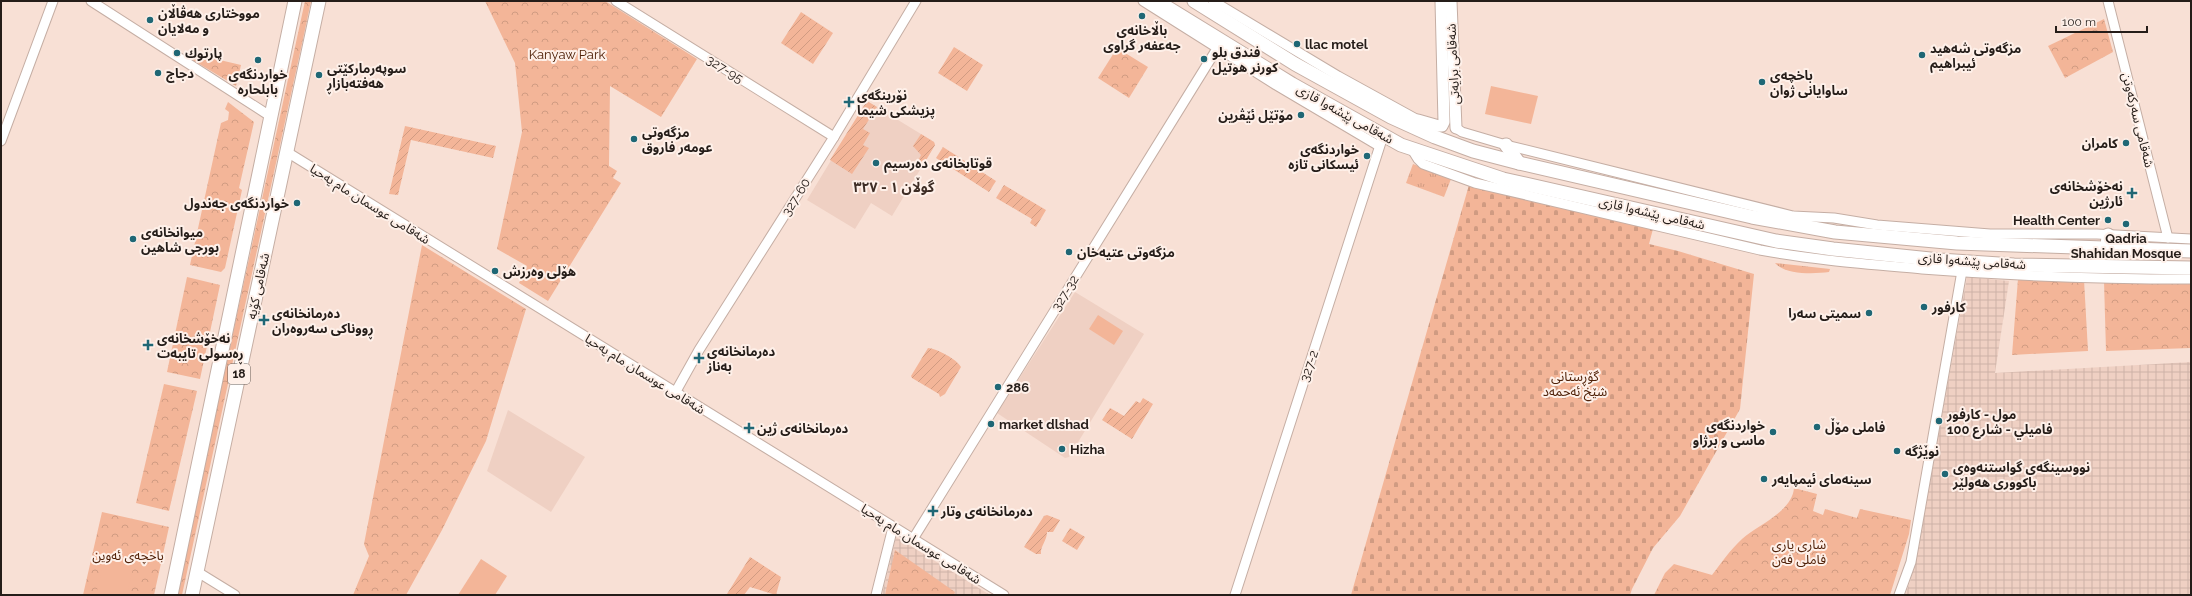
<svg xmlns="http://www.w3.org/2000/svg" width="2192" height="596" viewBox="0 0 2192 596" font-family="Raleway,'Noto Sans Arabic',sans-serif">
<defs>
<pattern id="industrial-grid" width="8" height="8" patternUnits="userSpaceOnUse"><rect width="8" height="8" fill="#efd0c3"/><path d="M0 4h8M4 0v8" fill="none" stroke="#cdb2a7"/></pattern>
<pattern id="grass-tufts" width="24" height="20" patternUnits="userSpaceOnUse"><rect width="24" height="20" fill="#f3b598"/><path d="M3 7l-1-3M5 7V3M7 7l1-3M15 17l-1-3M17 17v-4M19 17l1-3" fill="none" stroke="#d09b82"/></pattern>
<pattern id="cemetery-stones" width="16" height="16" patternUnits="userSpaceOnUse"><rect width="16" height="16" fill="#f3b598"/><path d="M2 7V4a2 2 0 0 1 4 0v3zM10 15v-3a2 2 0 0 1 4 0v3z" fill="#d09b82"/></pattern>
<pattern id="park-crowns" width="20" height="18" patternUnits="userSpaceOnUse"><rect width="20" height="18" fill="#f3b598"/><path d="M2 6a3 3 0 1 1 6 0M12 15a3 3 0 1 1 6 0" fill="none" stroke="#d09b82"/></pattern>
<pattern id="garden-furrows" width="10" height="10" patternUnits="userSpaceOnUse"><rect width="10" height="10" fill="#f3b598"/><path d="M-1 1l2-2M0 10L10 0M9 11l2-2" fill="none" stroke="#d09b82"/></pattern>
</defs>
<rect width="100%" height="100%" fill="#f8e0d5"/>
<g fill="#efd0c3">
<polygon points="867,101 934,142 935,145 892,216 871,203 855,229 807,200"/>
<polygon points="1075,292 1144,334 1069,457 1065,458 997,413"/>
<polygon points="508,410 585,457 551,512 487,471"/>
</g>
<g fill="url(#industrial-grid)">
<polygon points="1967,277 2009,281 1995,373 2191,362 2191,595 1905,595 1910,582 1926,504"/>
<polygon points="896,537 990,595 882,595"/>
</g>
<g fill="url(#grass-tufts)">
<polygon points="1413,164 1451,179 1444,197 1406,183"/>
<path d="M1775 263 1830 269 1829 272C1814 274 1786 275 1775 263Z"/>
</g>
<polygon fill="url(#cemetery-stones)" points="1469,185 1653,229 1649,244 1678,251 1754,274 1740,409 1680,516 1653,548 1632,589 1630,595 1351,595"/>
<g fill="url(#park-crowns)">
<polygon points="305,1 311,1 303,39 182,595 176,595"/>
<polygon points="485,1 605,1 697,59 661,117 610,86 609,166 617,171 613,178 621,183 548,301 519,283 527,266 497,249 522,132 515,63"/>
<polygon points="2104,19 2113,52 2065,78 2048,46"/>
<polygon points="1117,48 1148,67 1129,98 1098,78"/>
<polygon points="186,52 241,65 236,86 186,56"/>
<polygon points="228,102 254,122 239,188 242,190 225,268 221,272 190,265 221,123 228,120 229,112 225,109"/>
<polygon points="422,245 526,309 486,441 442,530 406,595 353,595 369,556 364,544"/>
<polygon points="187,277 220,285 200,379 167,372"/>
<polygon points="2018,279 2084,280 2088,351 2012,355"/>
<polygon points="2104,281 2191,283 2191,348 2106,351"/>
<polygon points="164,384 197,391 169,511 136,503"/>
<path d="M1794 488 1817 494 1813 511 1823 515 1825 509 1857 518 1860 509 1911 520 1909 534 1890 595H1654L1665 573 1674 564 1712 575C1721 563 1731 549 1742 539 1758 525 1792 512 1794 488Z"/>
<polygon points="102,512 169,527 154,595 83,595"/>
<polygon points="895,550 955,592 954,595 885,595"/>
</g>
<g fill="url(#garden-furrows)">
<polygon points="801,12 833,33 813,64 781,43"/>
<polygon points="954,47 983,65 967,91 938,73"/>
<polygon points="867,101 877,107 863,129 870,133 863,145 869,148 852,174 830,160"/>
<polygon points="405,126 496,146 493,158 411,140 398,195 389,194"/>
<polygon points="921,134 934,142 935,145 922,167 917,163 921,155 913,146"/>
<polygon points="943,147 996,181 989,192 936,158"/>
<polygon points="1004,185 1046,210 1036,227 1030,223 1032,219 996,198"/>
<path d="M928 348C936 348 958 360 961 367L945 394 940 397 939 394 912 378 911 376Z"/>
<polygon points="1143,398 1153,404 1132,439 1102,420 1110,408 1124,416 1136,401 1140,403"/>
<path d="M1047 515 1060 520 1053 532H1047C1047 541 1040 546 1041 554H1036L1024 547 1044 516Z"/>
<polygon points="1070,528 1085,537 1077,550 1062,541"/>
<polygon points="750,557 781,577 776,595 750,587 744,595 727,594"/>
</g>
<g fill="#f3b598">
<polygon points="1491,86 1538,96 1531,124 1485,114"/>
<polygon points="1098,315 1123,331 1114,345 1089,329"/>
<polygon points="107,548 136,555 127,595 96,595"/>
<polygon points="481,559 507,576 495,595 458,595"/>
</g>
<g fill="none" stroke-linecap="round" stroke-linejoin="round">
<defs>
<g id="minor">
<polyline points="91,1 270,116"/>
<polyline points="616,1 834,137"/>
<polyline points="1143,1 1276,85 1379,146"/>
<polyline points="1213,1 1338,76 1418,120"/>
<polyline points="2108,1 2168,238"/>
<polyline points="1456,128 1462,132 1506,145 1793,216 1834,218 1877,225 1990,234 2097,234 2191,239"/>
<polyline points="1,141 53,1"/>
<path d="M1413 151 1418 159 1423 164 1475 183 1760 250C1813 260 1867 264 1922 269 2011 276 2101 279 2191 279"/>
<polyline points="287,152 1004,595"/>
<polyline points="675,393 699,350 834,137 916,1"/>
<polyline points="913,539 1218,47"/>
<polyline points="196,571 235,595"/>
<polyline points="876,595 893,527"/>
<polyline points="1235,595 1383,136"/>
<polyline points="1899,595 1911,562 1962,271"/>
</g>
<g id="major">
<polyline points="1451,1 1456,128"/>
<polyline points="1418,120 1439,126 1442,126 1444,122 1441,1"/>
</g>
<g id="highway">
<polyline points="1157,1 1292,84 1401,145 1503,179 1776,241 1833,249 1940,260 2014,265 2191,268"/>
<polyline points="1194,1 1295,64 1391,117 1435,137 1473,151 1519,163 1752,217 1835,232 1957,243 2191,251"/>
<polyline points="1506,145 1519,163"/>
<polyline points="2107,248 2108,235"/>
<polyline points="171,595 295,1"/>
<polyline points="192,595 319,1"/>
</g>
</defs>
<use href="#minor" stroke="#c5aea4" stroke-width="11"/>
<use href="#major" stroke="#c5aea4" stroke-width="13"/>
<use href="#highway" stroke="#c5aea4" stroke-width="15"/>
<use href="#minor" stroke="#fff" stroke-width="9"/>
<use href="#major" stroke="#fff" stroke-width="11"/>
<use href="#highway" stroke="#fff" stroke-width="13"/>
</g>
<g fill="#1f6775" stroke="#fef0e9" stroke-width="1.5">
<circle cx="1142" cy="16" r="4"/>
<circle cx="150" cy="20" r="4"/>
<circle cx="1297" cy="44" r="4"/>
<circle cx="177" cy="53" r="4"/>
<circle cx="1922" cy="55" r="4"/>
<circle cx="1204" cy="59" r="4"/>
<circle cx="258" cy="60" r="4"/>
<circle cx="158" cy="73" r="4"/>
<circle cx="319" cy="75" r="4"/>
<circle cx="1762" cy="82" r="4"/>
<path d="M847 96h4v4h4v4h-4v4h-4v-4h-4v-4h4z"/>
<circle cx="1301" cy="115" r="4"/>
<circle cx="634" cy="139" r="4"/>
<circle cx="2126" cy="143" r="4"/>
<circle cx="1367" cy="156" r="4"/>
<circle cx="876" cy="163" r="4"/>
<path d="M2130 187h4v4h4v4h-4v4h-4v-4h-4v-4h4z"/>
<circle cx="297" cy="203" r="4"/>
<circle cx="2108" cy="220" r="4"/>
<circle cx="2126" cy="224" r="4"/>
<circle cx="133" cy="239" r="4"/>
<circle cx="1069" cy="252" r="4"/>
<circle cx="495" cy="271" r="4"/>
<circle cx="1924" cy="307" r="4"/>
<circle cx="1869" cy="313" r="4"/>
<path d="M262 314h4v4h4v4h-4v4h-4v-4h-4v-4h4z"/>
<path d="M146 339h4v4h4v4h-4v4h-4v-4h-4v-4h4z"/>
<path d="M697 352h4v4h4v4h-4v4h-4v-4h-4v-4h4z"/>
<circle cx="998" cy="387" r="4"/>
<circle cx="1939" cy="421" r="4"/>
<circle cx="991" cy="424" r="4"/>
<circle cx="1817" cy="427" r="4"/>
<path d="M747 422h4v4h4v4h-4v4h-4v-4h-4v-4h4z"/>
<circle cx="1773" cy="432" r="4"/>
<circle cx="1062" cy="449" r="4"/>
<circle cx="1897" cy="451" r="4"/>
<circle cx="1945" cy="474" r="4"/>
<circle cx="1764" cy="479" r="4"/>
<path d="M931 505h4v4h4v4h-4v4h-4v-4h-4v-4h4z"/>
</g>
<g text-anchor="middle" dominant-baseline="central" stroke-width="4" stroke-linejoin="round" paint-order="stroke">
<rect fill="#fef0e9" stroke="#665c57" stroke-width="1" x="228" y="364" width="22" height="20" rx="3"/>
<g font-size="12" font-weight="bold" fill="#251d19">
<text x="239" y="374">18</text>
</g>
<g font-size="13" font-weight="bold" fill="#251d19" stroke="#fef0e9" text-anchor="start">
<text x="158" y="13">مووختاری ھەڤاڵان<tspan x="158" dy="15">و مەلایان</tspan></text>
<text x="1142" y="30" text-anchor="middle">باڵاخانەی<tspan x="1142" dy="15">جەعفەر گراوی</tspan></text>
<text x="1305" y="44">llac motel</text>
<text x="1930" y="48">مزگەوتی شەهید<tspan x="1930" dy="15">ئیبراهیم</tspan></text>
<text x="1212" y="52">فندق بلو<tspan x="1212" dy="15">كورنر هوتيل</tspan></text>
<text x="185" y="53">پارتوك</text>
<text x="327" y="68">سوپەرمارکێتی<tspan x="327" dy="15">هەفتەبازاڕ</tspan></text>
<text x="166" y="73">دجاج</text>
<text x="258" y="74" text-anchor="middle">خواردنگەی<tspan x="258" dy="15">بابلحارە</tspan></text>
<text x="1770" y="75">باخچەی<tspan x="1770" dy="15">ساوایانی ژوان</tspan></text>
<text x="857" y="95">نۆرینگەی<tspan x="857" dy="15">پزیشکی شیما</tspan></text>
<text x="1293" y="115" text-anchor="end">مۆتێل ئێڤرین</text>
<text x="642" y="132">مزگەوتی<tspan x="642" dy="15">عومەر فاروق</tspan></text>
<text x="2118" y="143" text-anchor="end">كامران</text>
<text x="1359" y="149" text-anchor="end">خواردنگەی<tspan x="1359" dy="15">ئیسکانی تازە</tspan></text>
<text x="884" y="163">قوتابخانەی دەرسیم</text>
<text x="2123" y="186" text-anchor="end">نەخۆشخانەی<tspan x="2123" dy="15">ئارژین</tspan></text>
<text x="289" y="203" text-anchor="end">خواردنگەی جەندول</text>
<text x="2100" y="220" text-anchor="end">Health Center</text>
<text x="141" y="232">میوانخانەی<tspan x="141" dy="15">بورجی شاهین</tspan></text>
<text x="2126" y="238" text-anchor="middle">Qadria<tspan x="2126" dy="15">Shahidan Mosque</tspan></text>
<text x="1077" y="252">مزگەوتی عتیەخان</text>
<text x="503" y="271">هۆلی وەرزش</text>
<text x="1932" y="307">کارفور</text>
<text x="272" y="313">دەرمانخانەی<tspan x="272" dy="15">ڕووناکی سەروەران</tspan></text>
<text x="1861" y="313" text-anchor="end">سمیتی سەرا</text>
<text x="157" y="338">نەخۆشخانەی<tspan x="157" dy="15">ڕەسولی تایبەت</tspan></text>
<text x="707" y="351">دەرمانخانەی<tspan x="707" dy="15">بەناز</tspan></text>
<text x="1006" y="387">286</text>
<text x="1947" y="414">مول - كارفور<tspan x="1947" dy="15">فاميلي - شارع 100</tspan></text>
<text x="999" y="424">market dlshad</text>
<text x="1765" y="425" text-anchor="end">خواردنگەی<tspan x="1765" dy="15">ماسی و برژاو</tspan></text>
<text x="1825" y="427">فاملی مۆڵ</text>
<text x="757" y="428">دەرمانخانەی ژین</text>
<text x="1070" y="449">Hizha</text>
<text x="1905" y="451">نوێژگە</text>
<text x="1953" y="467">نووسینگەی گواستنەوەی<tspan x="1953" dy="15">باکووری هەولێر</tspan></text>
<text x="1772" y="479">سینەمای ئیمپایەر</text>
<text x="941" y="511">دەرمانخانەی وتار</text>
</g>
<g font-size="13" fill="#502108" stroke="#fef0e9">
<text x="567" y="54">Kanyaw Park</text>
<text x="1575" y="376">گۆڕستانی<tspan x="1575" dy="15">شێخ ئەحمەد</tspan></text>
<text x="1799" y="544">شاری یاری<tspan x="1799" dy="15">فاملی فەن</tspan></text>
<text x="128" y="555">باخچەی ئەوین</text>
</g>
<g font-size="13" fill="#251d19" stroke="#fef0e9">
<text transform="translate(1453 64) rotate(-93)">شەقامی برایەتی</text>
<text transform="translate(725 69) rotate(32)">327-95</text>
<text transform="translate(1345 114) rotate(29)">شەقامی پێشەوا قازی</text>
<text transform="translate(2138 120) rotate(76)">شەقامی سەرکەوتن</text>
<text transform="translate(796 197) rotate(-58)">327-60</text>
<text transform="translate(370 204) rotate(32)">شەقامی عوسمان مام یەحیا</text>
<text transform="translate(1652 213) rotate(13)">شەقامی پێشەوا قازی</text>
<text transform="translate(1972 261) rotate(4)">شەقامی پێشەوا قازی</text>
<text transform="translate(258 286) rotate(-78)">شەقامی کۆیە</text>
<text transform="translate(1065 293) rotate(-58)">327-32</text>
<text transform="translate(1309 366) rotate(-71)">327-2</text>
<text transform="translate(645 374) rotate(32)">شەقامی عوسمان مام یەحیا</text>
<text transform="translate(921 544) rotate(32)">شەقامی عوسمان مام یەحیا</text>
</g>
<g font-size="14" font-weight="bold" fill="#3e2d25" stroke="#fef0e9">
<text x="894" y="187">گوڵان ١ - ٣٢٧</text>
</g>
</g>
<rect width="2192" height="596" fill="none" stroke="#251d19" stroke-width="4"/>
<path d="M2056 26v6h91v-6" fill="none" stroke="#251d19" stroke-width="2"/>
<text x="2062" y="26" font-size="12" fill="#251d19" stroke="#fef0e9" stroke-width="3" paint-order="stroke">100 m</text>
</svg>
